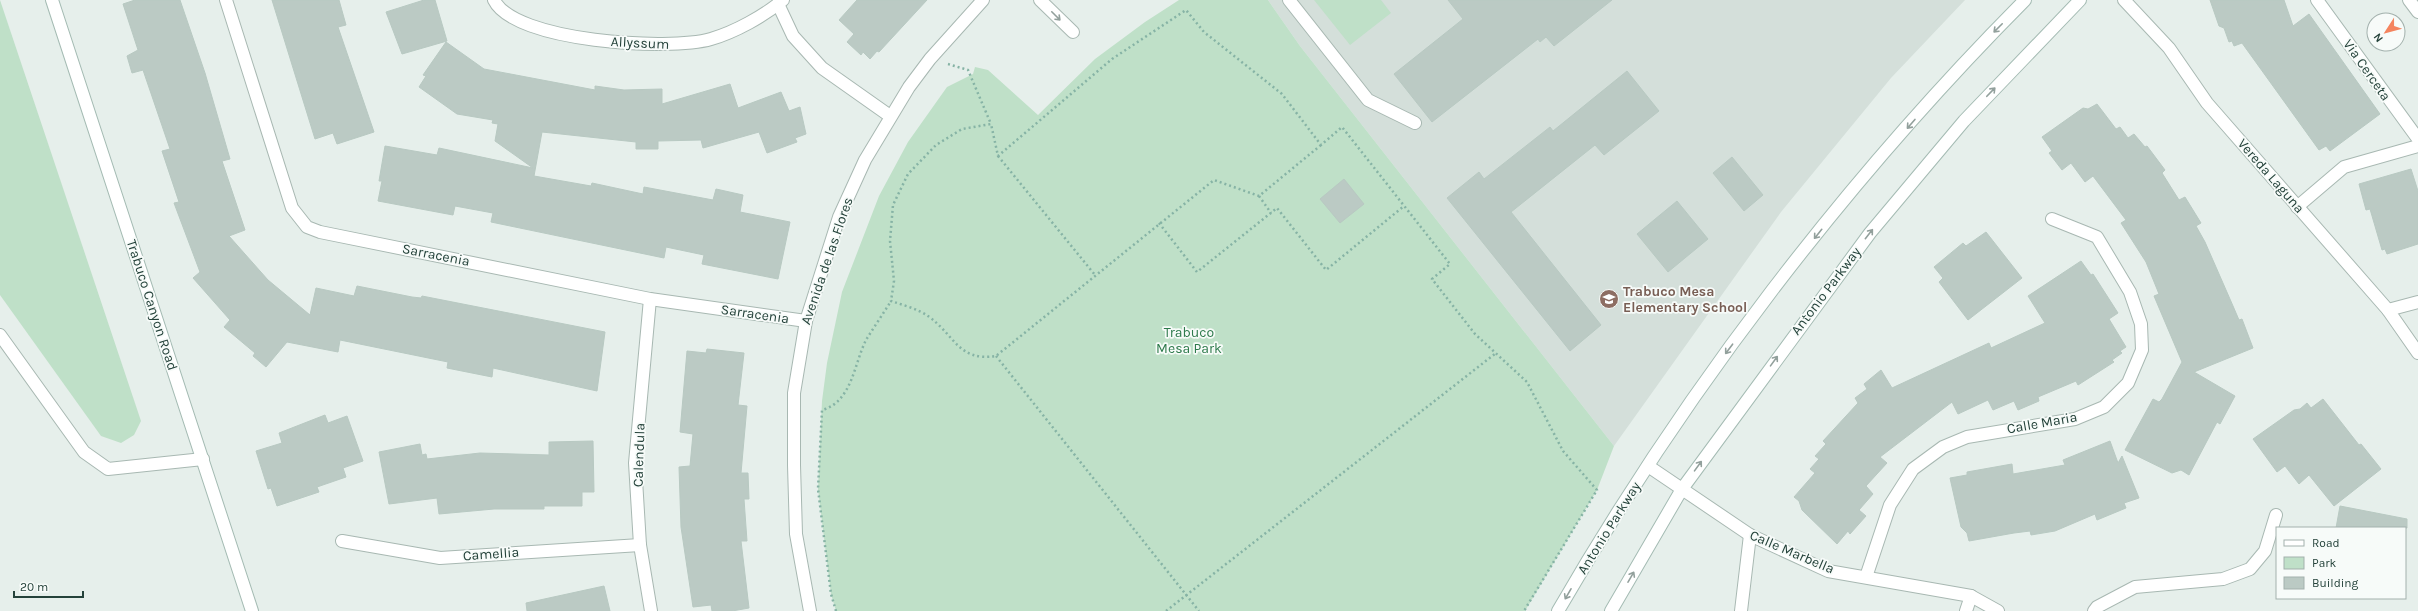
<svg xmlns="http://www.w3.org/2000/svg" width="2418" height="611" viewBox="0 0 2418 611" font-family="Karla,sans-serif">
<rect width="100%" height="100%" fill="#e6efeb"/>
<polygon fill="#d4dfda" points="1268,0 1965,0 1891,78 1781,212 1614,446 1300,46"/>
<g fill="#bfe0c8">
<polygon points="0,0 141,421 134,435 121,443 101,436 0,295"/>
<polygon points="1179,0 1268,0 1300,46 1614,446 1597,490 1525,611 836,611 831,594 818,489 822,401 827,363 842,292 879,196 908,142 947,87 973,74 975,67 988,70 1038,115 1095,59 1145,22"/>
<polygon points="1314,0 1381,0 1391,13 1350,45"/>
</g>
<g fill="#bbcac4" stroke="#b8c9c2">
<polygon points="135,0 180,0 205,73 230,159 222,161 245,230 229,236 268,280 310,315 316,288 354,296 357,286 412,297 421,298 422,296 605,332 597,391 493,368 492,377 447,368 448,362 340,340 338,352 287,342 266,367 253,356 255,353 224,327 230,320 193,278 200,272 174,203 179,202 162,151 170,149 143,70 132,73 127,56 138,50 123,4"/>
<polygon points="272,0 339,0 346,25 338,27 374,132 337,144 333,133 315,139"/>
<polygon points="424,0 435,0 447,41 402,54 386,12"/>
<polygon points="857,0 927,0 879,52 877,51 870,59 863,52 861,55 847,42 854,34 839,20"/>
<polygon points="1448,0 1612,0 1554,46 1546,37 1540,42 1538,39 1432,122 1394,74 1463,19"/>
<polygon points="2210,0 2284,0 2293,26 2309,14 2380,114 2330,151 2326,146 2319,150 2242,43 2234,46 2232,41 2229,42 2224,28 2219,26"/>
<polygon points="446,42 484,69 595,90 595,86 624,90 662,89 662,104 730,84 738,108 781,92 789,111 800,107 806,134 795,138 797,142 767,153 759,132 703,148 701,140 658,141 658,149 636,149 636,142 542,132 534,176 591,186 592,183 643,194 644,187 713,200 716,189 743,195 740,212 790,222 778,279 702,264 704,255 666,247 664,258 491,222 493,213 455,206 453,215 378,201 382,181 379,181 385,146 437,155 439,148 533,168 495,141 498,124 492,123 493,120 457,114 419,87 426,76 423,75"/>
<polygon points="1627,71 1659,111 1604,155 1595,145 1511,212 1601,325 1570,351 1447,198 1479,172 1484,179 1550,127 1553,131"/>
<polygon points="2097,104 2116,129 2120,127 2128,138 2134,134 2145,147 2147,146 2165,170 2162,173 2179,200 2185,197 2201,223 2196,226 2205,242 2233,306 2239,320 2242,319 2253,348 2194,372 2235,396 2220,424 2217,422 2189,475 2181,470 2172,473 2125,450 2153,399 2159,402 2162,399 2182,362 2154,296 2159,294 2146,262 2121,223 2126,220 2093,176 2085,182 2071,163 2062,170 2049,153 2052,151 2042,137 2083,108 2088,109"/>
<polygon points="1732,157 1763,195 1744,211 1713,173"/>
<polygon points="2411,169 2418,191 2418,244 2387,254 2385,249 2382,250 2370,209 2366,210 2359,184"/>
<polygon points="1344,179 1364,204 1340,223 1320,199"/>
<polygon points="1677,201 1708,239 1668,272 1637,234"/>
<polygon points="1986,232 2022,278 1968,320 1939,282 1943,278 1934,267 1963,243 1966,246"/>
<polygon points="2081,261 2091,275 2093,274 2118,313 2109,319 2126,347 2120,351 2122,353 2112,360 2114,362 2078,385 2076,381 2038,397 2039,401 2018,410 2014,401 1993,410 1988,400 1958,414 1952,402 1880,457 1887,463 1866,486 1873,494 1859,510 1866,516 1850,534 1848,531 1837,544 1802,510 1799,501 1794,497 1815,473 1810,469 1819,459 1815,456 1826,444 1823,441 1858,403 1855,398 1867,389 1864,384 1881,370 1892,388 1989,343 1991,348 2045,323 2028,296"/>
<polygon points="707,349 744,353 738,405 747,406 741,473 748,473 749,499 744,499 747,541 741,541 749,608 732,611 712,611 711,605 693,607 681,527 679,467 690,466 693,434 680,432 687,351 706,353"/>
<polygon points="2323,399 2359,445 2361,444 2381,469 2334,506 2309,475 2299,484 2285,466 2277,472 2253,439 2294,410 2300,409 2307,403 2311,408"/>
<polygon points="325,415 328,423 347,416 363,461 343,468 346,477 317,487 319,492 277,506 271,488 268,489 256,451 282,443 279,433"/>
<polygon points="593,441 594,492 582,492 582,506 544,506 544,509 494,509 439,514 437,498 389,504 379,452 420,444 422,455 426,454 427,459 480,453 549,455 549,442"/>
<polygon points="2110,441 2118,463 2122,456 2139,498 2124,503 2126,508 2097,520 2095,514 2055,531 2031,535 2030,531 2014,533 1969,541 1967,533 1961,527 1950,478 1967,475 1967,472 2012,464 2013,474 2065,465 2063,460"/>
<polygon points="2340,506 2407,519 2407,528 2336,528"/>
<polygon points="604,586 610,611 527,611 526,603"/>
</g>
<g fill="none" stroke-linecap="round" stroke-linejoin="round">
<defs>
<g id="service">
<polyline points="1040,0 1073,32"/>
<polyline points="1289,0 1368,100 1415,123"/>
</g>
<g id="minor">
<polyline points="226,0 292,208 307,227 320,232 650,299 806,321"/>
<path d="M494 0C514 42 670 51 711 39 735 32 764 16 783 0"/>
<polyline points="2124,0 2169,48 2207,103 2388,310 2418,353"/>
<polyline points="2317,0 2418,139"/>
<polyline points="2409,0 2418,12"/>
<polyline points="778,4 793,36 822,68 890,116"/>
<polyline points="2297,207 2344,167 2418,146"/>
<polyline points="650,299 635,463 640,545 651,611"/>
<polyline points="2388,310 2418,302"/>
<polyline points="0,335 84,452 108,469 203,459"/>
<polyline points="1648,466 1750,535 1828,571 1971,596 1998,611"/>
<polyline points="342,541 440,558 640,545"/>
<polyline points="1866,577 1890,505 1913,469 1943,447 1967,437 2075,419 2104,407 2128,383 2142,350 2141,324 2130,292 2097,237 2052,219"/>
<polyline points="1741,611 1750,535"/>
<polyline points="1966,611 1971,596"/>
<polyline points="2094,611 2097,607 2135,587 2223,579 2250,569 2265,551 2276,515"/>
</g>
<polyline id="tertiary" points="810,611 796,534 794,465 794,393 806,321 839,217 865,160 909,87 930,59 983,0"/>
<g id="secondary">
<polyline points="52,0 252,611"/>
<path d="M1558 611C1685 391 1846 180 2025 0"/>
<polyline points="1611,611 1682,489 1870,233 1964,121 2080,0"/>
</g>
</defs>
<use href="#service" stroke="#a8b8b2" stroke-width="14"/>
<use href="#minor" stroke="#a8b8b2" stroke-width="14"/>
<use href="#tertiary" stroke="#a8b8b2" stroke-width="14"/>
<use href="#secondary" stroke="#a4bbb3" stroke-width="14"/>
<g stroke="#86b3a5" stroke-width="2.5" stroke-dasharray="2 3" stroke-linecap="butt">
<polyline points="948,64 968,70 991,124"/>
<path d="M1321 145 1259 196 1214 180 996 356C958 362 955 335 928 316 918 309 903 305 891 301L894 281 890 241 893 205 908 174 936 145 962 129 991 124 998 156 1112 59 1186 10 1204 32 1282 94 1321 145 1342 127 1450 264 1432 279 1475 334 1527 382 1563 451 1597 490 1524 611"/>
<polyline points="998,156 1095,275"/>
<polyline points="1259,196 1271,213"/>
<polyline points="1159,223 1197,272 1277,208 1326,270 1404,206"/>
<polyline points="996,356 1199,611"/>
<path d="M836 611 831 594 818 489 822 410C852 402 854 364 866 340 874 327 883 314 891 301"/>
<polyline points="1166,611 1496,353"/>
</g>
<use href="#service" stroke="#fff" stroke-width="12"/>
<use href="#minor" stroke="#fff" stroke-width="12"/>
<use href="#tertiary" stroke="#fff" stroke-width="12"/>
<use href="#secondary" stroke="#fff" stroke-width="12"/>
</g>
<defs><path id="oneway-shaft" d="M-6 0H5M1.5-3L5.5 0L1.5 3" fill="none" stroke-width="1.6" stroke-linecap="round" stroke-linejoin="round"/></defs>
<g stroke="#92a09c">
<use href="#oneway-shaft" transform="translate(1056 16) rotate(45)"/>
<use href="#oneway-shaft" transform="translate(1998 28) rotate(135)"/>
<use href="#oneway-shaft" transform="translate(1991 92) rotate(-46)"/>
<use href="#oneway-shaft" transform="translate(1911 124) rotate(131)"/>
<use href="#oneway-shaft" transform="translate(1818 234) rotate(129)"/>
<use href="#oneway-shaft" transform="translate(1869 234) rotate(-52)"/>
<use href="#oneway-shaft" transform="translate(1729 349) rotate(127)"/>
<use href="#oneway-shaft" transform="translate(1774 361) rotate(-54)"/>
<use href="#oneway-shaft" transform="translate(1698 466) rotate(-54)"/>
<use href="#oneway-shaft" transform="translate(1631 577) rotate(-60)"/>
<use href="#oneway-shaft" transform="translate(1568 594) rotate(120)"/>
</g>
<defs>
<symbol id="school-disc" viewBox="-11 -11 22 22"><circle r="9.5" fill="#8d6e63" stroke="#f7fbf9"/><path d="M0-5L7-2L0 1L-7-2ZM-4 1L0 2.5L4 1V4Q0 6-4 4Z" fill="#fff"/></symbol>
</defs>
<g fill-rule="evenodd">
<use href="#school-disc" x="1598" y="288" width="22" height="22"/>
</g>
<g text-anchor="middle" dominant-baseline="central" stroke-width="3.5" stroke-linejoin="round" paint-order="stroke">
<g font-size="14" fill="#24423a" stroke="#f7fbf9">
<text transform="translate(640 43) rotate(3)">Allyssum</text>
<text transform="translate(2367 70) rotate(55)">Via Cerceta</text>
<text transform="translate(2271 176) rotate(49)">Vereda Laguna</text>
<text transform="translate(436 255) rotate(11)">Sarracenia</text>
<text transform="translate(827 261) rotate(-71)">Avenida de las Flores</text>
<text transform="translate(1826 291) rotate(-53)">Antonio Parkway</text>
<text transform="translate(152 305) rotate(72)">Trabuco Canyon Road</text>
<text transform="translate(755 314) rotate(8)">Sarracenia</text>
<text transform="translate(2042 423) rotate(-10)">Calle Maria</text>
<text transform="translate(639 455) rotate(-88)">Calendula</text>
<text transform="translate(1609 528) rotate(-58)">Antonio Parkway</text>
<text transform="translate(1792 552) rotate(23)">Calle Marbella</text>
<text transform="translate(491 554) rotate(-4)">Camellia</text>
</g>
<g font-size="14" font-weight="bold" fill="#785e54" stroke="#f7fbf9" text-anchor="start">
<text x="1623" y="291">Trabuco Mesa<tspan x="1623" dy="16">Elementary School</tspan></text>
</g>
<g font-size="14" fill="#2d7a4b" stroke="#f7fbf9">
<text x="1189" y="332">Trabuco<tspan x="1189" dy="16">Mesa Park</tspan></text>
</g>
</g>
<rect x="2276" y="527" width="130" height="72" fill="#f7fbf9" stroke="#a3b1ad"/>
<rect x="2284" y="540" width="20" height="6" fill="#ffffff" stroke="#a3b1ad"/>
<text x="2312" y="547" font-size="12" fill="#24423a">Road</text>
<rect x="2284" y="557" width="20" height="12" fill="#bfe0c8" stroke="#a3b1ad"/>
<text x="2312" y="567" font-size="12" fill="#24423a">Park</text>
<rect x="2284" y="577" width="20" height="12" fill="#bbcac4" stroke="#a3b1ad"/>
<text x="2312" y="587" font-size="12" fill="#24423a">Building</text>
<g transform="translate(2386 32) rotate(234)"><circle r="19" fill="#f7fbf9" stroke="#a3b1ad"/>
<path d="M0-3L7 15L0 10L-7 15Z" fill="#f4845f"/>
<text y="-6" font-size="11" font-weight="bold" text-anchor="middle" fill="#24423a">N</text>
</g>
<path d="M14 591v6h69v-6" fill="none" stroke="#24423a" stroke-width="2"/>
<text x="20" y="591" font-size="12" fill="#24423a" stroke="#f7fbf9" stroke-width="3" paint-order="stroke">20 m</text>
</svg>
